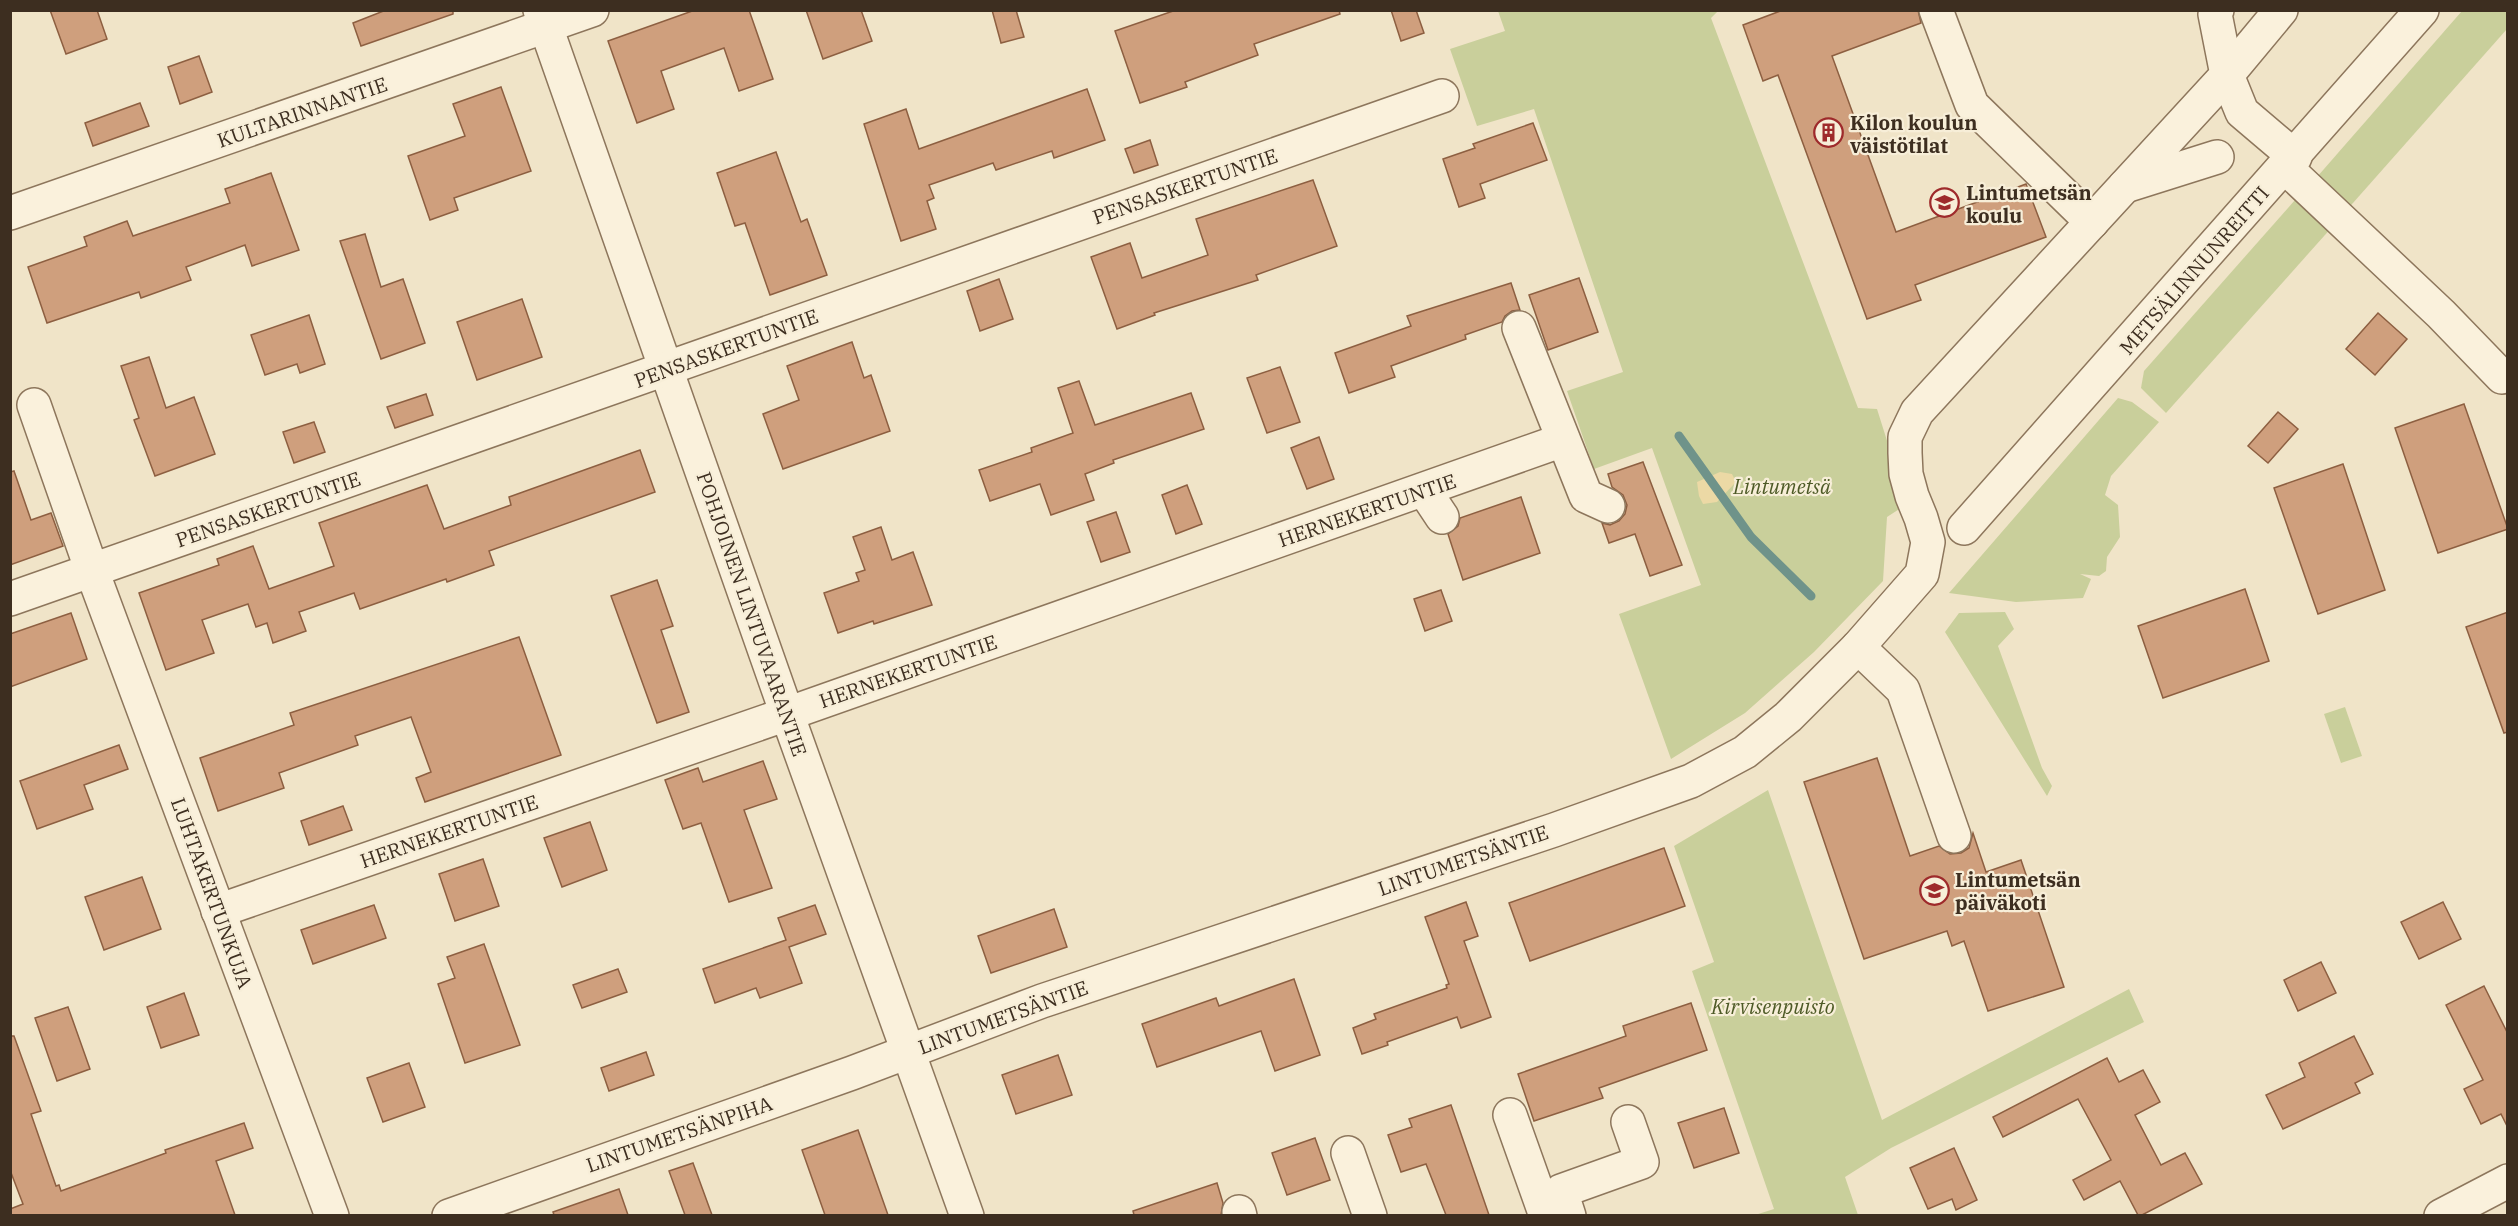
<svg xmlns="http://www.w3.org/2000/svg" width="2518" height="1226" viewBox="0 0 2518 1226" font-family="'IBM Plex Serif',serif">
<rect width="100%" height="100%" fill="#f0e4c8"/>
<g fill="#c9cf9b">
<polygon points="1498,11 1718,11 1711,18 1858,408 1877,409 1907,504 1887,517 1883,581 1814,652 1745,713 1671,759 1619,614 1701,585 1652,448 1594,469 1567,391 1623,372 1534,109 1477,126 1450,49 1505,31"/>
<polygon points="2462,11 2507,11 2507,29 2345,212 2317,177"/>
<polygon points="2295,200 2333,226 2166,413 2141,388 2144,371"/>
<polygon points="2118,398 2132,402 2159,422 2111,476 2105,495 2118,505 2120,537 2107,557 2106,571 2099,576 2080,574 2091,579 2083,598 2016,602 1949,593"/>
<polygon points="2005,612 2014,629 1998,646 2042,768 2052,786 2047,796 1945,632 1959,613"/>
<polygon points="2345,707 2362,756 2341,763 2324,714"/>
<polygon points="1768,790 1882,1120 2129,989 2144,1022 1891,1148 1845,1177 1858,1215 1755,1215 1774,1209 1692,971 1714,962 1674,846"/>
</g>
<polygon fill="#ecd9a5" points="1720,472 1732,474 1736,482 1717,502 1703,504 1699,496 1697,482"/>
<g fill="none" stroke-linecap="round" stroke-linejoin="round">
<polyline stroke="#6f938a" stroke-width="9" points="1679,436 1751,537 1811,596"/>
</g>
<g fill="#cf9f7d" stroke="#8d5f41" stroke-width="1.5">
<polygon points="50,10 97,10 107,39 66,54"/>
<polygon points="386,10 453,10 453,14 361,46 353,23"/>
<polygon points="695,10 749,10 773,79 739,91 724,48 661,71 674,109 637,123 608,41"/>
<polygon points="806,10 861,10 872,41 823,59"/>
<polygon points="992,10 1016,10 1024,37 1001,43"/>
<polygon points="1176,10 1339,10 1340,14 1254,44 1258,55 1185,82 1187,87 1140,103 1115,31"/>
<polygon points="1391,10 1416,10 1424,33 1401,41"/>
<polygon points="1783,10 1918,10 1921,23 1832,56 1896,232 2026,184 2046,237 1915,285 1921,300 1867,319 1778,75 1763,81 1743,25"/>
<polygon points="199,56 212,92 180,104 168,67"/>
<polygon points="501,87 531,171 454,198 458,210 430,220 408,156 465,136 453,104"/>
<polygon points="1087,89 1105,140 1054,158 1052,151 996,170 993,163 929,185 934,198 927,201 936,229 901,241 864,124 906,109 919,149"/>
<polygon points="140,103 149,126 93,146 85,123"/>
<polygon points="1533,123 1547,160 1480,184 1485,198 1459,207 1443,159 1475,148 1473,144"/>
<polygon points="1150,140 1158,165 1134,173 1125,149"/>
<polygon points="776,152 801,222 807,219 827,275 770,295 745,223 735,226 717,173"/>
<polygon points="271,173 299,250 252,266 245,245 186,267 191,280 141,298 139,292 47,323 28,267 87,246 84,237 127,221 133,236 230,203 225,189"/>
<polygon points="1313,180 1337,246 1256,275 1258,280 1154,313 1155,315 1117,329 1091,257 1130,243 1142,278 1208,255 1196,219"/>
<polygon points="365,234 381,287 403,279 425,343 381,359 340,241"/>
<polygon points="1579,278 1598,332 1548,350 1529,295"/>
<polygon points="999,279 1013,319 980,331 967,291"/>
<polygon points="1511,283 1520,310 1512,311 1505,316 1502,322 1465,335 1466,339 1391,366 1395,377 1349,393 1335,353 1411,326 1407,316"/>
<polygon points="522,299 542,357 477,380 457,322"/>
<polygon points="2378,313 2407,339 2375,375 2346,349"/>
<polygon points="309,315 325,364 300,373 297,364 265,375 251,335"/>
<polygon points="852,342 864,378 871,375 890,431 783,469 763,414 799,400 787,366"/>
<polygon points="149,357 166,408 194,397 215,454 155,476 134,420 139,418 121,366"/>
<polygon points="1280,367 1300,422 1267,433 1247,378"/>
<polygon points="1079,381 1095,425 1191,393 1204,429 1113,460 1114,463 1085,474 1094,500 1051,515 1040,484 990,501 979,470 1032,452 1031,448 1073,433 1058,388"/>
<polygon points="426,394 433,415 395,428 387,407"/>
<polygon points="2464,404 2508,529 2438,553 2395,428"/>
<polygon points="2278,412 2298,429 2268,463 2248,446"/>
<polygon points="314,422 325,452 294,463 283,432"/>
<polygon points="1319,437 1334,479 1307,489 1291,448"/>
<polygon points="640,450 655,492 489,551 494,565 447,582 446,579 360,609 354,593 299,612 306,631 273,643 267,623 256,627 248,604 202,620 214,653 166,670 139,593 219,565 217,559 253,546 269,589 334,566 319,523 427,485 444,529 511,505 509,497"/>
<polygon points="1643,462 1682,565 1650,576 1635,534 1609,543 1602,523 1610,525 1619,521 1625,514 1627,505 1623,495 1612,487 1608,474"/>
<polygon points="2343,464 2385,590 2318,614 2274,488"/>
<polygon points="14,471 31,520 51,513 63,546 10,565 10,472"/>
<polygon points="1187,485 1202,524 1176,534 1162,495"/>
<polygon points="1521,497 1540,553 1463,580 1448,534 1458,526 1460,518"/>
<polygon points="1116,512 1130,552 1101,562 1087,522"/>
<polygon points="881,527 892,560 913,552 932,605 874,624 873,621 838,633 824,593 859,581 856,573 865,570 853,537"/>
<polygon points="657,580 673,626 661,630 689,712 657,723 611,596"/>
<polygon points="2245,589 2269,661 2163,698 2138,626"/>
<polygon points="1441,590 1452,621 1425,631 1414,599"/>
<polygon points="2508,612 2508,732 2504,733 2466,627"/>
<polygon points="71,613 87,659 10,687 10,634"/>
<polygon points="519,637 561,755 425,802 416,778 431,772 411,717 355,736 358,745 279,773 284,788 218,811 200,758 294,725 290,713"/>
<polygon points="119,745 128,769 84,785 93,809 37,829 20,781"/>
<polygon points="1877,758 1910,856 1939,846 1950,854 1961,853 1969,848 1973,833 1986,872 2021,860 2064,987 1988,1011 1964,941 1952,946 1947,931 1864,959 1804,782"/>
<polygon points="763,761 777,799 744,810 772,888 729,902 701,823 683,829 665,780 698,768 703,782"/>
<polygon points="343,806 352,830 309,845 301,821"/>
<polygon points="590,822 607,870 562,887 544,838"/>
<polygon points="1664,848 1685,906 1530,961 1509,903"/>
<polygon points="483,859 499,906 455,921 439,874"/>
<polygon points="142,877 161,929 104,950 85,897"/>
<polygon points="1466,902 1478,936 1464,941 1491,1017 1461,1028 1457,1017 1387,1042 1388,1045 1362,1054 1353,1028 1376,1019 1374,1014 1447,988 1446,985 1449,984 1425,917"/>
<polygon points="2443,902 2461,939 2419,959 2401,922"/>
<polygon points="374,905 386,938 313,964 301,930"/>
<polygon points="815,905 826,934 789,947 802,983 760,998 756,988 715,1003 703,969 786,940 778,918"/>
<polygon points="1054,909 1067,947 991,973 978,936"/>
<polygon points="484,944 520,1045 465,1063 438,984 455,978 447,957"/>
<polygon points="2321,962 2336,993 2298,1011 2284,980"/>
<polygon points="618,969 627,992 582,1008 573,985"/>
<polygon points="1294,979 1320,1055 1275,1071 1261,1031 1157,1067 1142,1024 1216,998 1219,1006"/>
<polygon points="2484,986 2508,1034 2508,1128 2501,1114 2481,1124 2464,1089 2483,1080 2446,1005"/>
<polygon points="184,993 199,1035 161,1048 147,1007"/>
<polygon points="1691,1003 1707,1050 1599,1088 1603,1098 1534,1121 1518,1074 1626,1036 1623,1026"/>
<polygon points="68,1007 90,1069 57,1081 35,1018"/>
<polygon points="10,1036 14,1036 41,1111 31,1114 56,1186 59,1185 61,1191 166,1153 165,1150 244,1123 253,1148 216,1161 235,1215 10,1215 10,1209 23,1204 10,1170"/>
<polygon points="2354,1036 2373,1074 2355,1083 2360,1093 2283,1129 2266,1095 2305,1077 2299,1063"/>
<polygon points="646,1052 654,1075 609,1091 601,1068"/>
<polygon points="1058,1055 1072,1095 1016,1114 1002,1075"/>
<polygon points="2107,1058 2119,1082 2143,1070 2160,1102 2135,1115 2161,1165 2185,1153 2202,1184 2142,1215 2138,1215 2120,1181 2084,1200 2073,1180 2111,1160 2078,1099 2003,1137 1993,1117"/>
<polygon points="409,1063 425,1107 383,1122 367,1078"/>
<polygon points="1451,1105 1489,1215 1446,1215 1426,1164 1401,1172 1388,1135 1412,1127 1409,1119"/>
<polygon points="1724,1108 1739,1153 1694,1168 1678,1123"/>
<polygon points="858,1130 888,1215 825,1215 802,1150"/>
<polygon points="1315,1138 1330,1180 1287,1195 1272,1153"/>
<polygon points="1954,1148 1977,1200 1956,1210 1952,1199 1928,1209 1910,1168"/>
<polygon points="693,1163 712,1215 685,1215 669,1171"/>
<polygon points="1217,1183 1223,1203 1221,1215 1134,1215 1133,1211"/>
<polygon points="619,1189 628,1215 554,1215 553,1212"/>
</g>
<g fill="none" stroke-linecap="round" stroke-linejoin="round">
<defs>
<g id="minor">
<polyline points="540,10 787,714 967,1216"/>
<polyline points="1936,10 1972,105 2092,222"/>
<polyline points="2281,10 2227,75 2242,112 2295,157"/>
<polyline points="2285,167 2441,314 2502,377"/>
<polyline points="2125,186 2217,157"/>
<polyline points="10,213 592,10"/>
<polyline points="1519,328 1586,496 1608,506"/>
<polyline points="34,405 92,571 332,1216"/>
<polyline points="1424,490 1442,517"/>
<polyline points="1964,528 2422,10"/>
<polyline points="10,599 1442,96"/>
<polyline points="1858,647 1903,690 1954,836"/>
<polyline points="218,911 787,714 1563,440"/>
<polyline points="1510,1115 1546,1216"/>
<polyline points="1348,1153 1370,1216"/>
<polyline points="1239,1212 1240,1216"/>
<polyline points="449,1216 852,1073 1042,1001 1554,830 1691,781 1745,752 1788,717 1858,647 1922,574 1928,542 1921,518 1912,496 1906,474 1905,453 1905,437 1917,412 2227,75 2215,14 2217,10"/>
<polyline points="1569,1216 1561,1191 1642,1162 1628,1122"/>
<polyline points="2441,1216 2508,1181"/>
</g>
</defs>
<use href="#minor" stroke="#8d765c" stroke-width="36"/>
<use href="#minor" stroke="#faf1dc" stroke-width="33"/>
</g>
<defs>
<symbol id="building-ring" viewBox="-11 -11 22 22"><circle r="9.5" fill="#f7eed8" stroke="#9e2a2b" stroke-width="1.5"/><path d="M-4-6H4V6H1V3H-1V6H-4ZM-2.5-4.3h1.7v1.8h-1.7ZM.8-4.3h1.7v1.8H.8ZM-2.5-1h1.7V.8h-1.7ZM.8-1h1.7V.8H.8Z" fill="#9e2a2b"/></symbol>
<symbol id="school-ring" viewBox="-11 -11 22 22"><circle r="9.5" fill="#f7eed8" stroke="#9e2a2b" stroke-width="1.5"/><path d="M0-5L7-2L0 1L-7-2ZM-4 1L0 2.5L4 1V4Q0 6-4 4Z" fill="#9e2a2b"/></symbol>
</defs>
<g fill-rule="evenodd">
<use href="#building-ring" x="1812" y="116" width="33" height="33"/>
<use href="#school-ring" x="1928" y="186" width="33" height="33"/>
<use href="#school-ring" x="1918" y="874" width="33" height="33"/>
</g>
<g text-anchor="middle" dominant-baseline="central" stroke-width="4.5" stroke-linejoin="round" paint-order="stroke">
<g font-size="20" fill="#3d2e20" stroke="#f7eed8">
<text transform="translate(302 112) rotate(-19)">KULTARINNANTIE</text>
<text transform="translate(1185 186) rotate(-19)">PENSASKERTUNTIE</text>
<text transform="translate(2194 270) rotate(-49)">METSÄLINNUNREITTI</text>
<text transform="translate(726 348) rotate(-20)">PENSASKERTUNTIE</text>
<text transform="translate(268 509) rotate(-19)">PENSASKERTUNTIE</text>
<text transform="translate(1367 510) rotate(-19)">HERNEKERTUNTIE</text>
<text transform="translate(752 614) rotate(71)">POHJOINEN LINTUVAARANTIE</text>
<text transform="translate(908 671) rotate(-19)">HERNEKERTUNTIE</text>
<text transform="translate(449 831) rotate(-19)">HERNEKERTUNTIE</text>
<text transform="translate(1463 860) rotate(-19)">LINTUMETSÄNTIE</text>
<text transform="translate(212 893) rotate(70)">LUHTAKERTUNKUJA</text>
<text transform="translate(1003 1017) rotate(-20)">LINTUMETSÄNTIE</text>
<text transform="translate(679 1134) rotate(-19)">LINTUMETSÄNPIHA</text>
</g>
<g font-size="20" font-weight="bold" fill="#3d2e20" stroke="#f7eed8" text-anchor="start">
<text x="1850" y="122">Kilon koulun<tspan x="1850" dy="23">väistötilat</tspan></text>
<text x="1966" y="192">Lintumetsän<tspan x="1966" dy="23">koulu</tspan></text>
<text x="1955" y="879">Lintumetsän<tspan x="1955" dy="23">päiväkoti</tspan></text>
</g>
<g font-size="20" font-style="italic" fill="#4d5a26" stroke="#f7eed8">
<text x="1782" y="486">Lintumetsä</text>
<text x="1773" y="1006">Kirvisenpuisto</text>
</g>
</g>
<rect width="2518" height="1226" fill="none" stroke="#3d2e20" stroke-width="24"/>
</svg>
